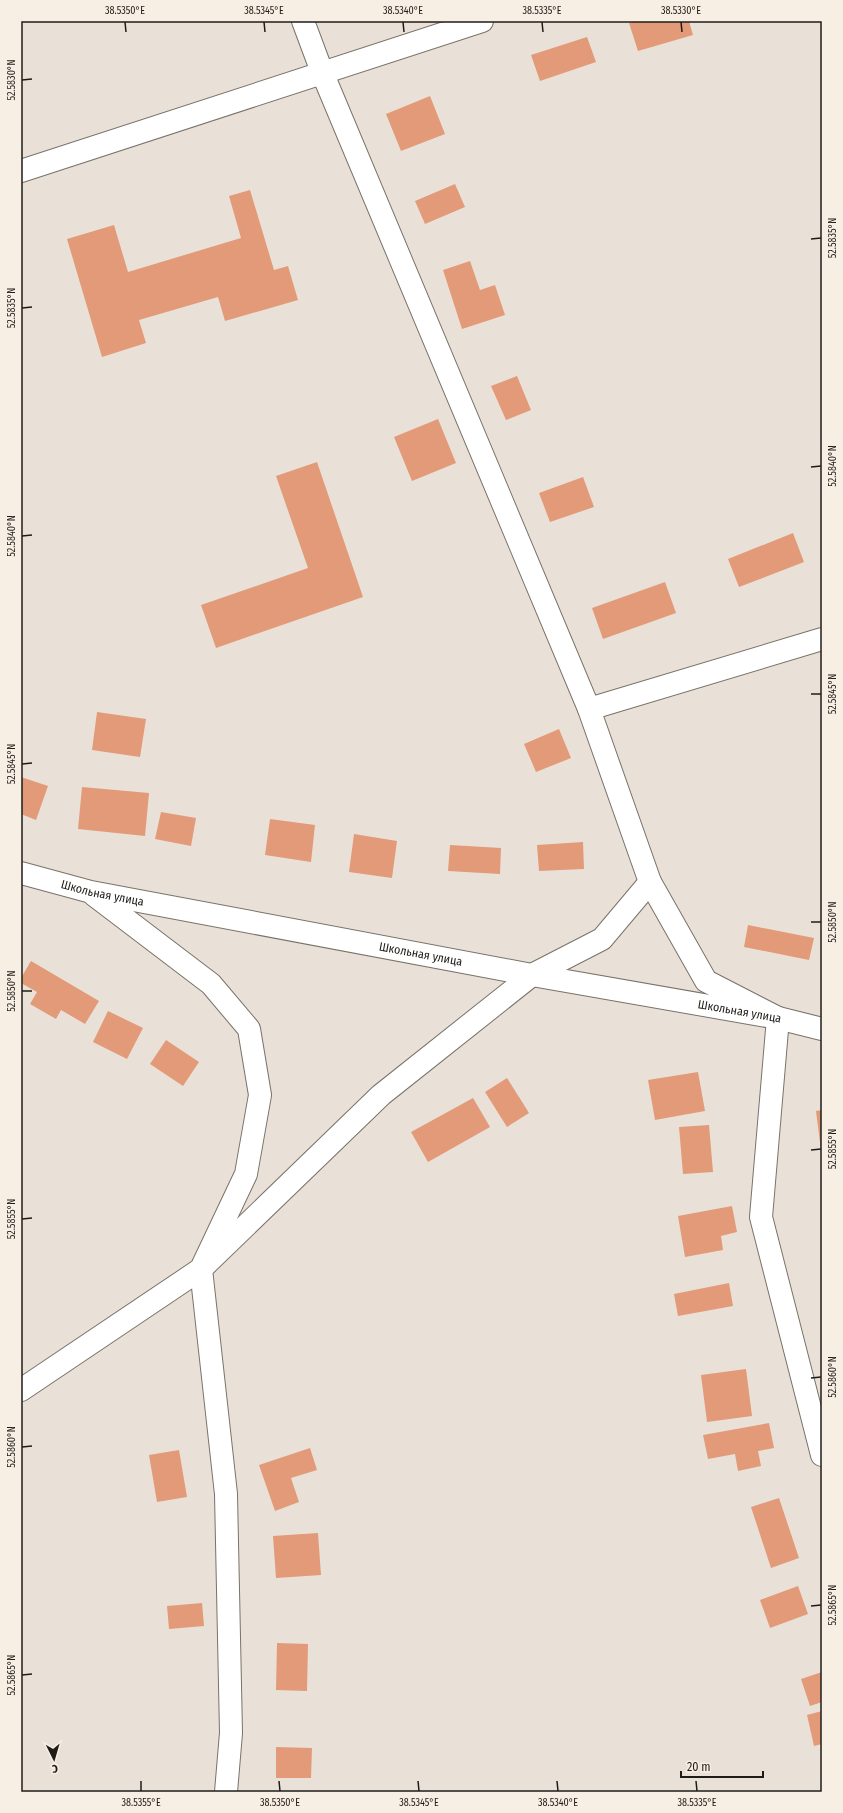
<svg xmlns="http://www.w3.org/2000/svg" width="843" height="1813" viewBox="0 0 843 1813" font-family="'Fira Sans Condensed',sans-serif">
<rect width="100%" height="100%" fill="#e9e1d7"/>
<g fill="#e29a79">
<polygon points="636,21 689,21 693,35 638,51 629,23"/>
<polygon points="587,37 596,62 540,81 531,55"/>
<polygon points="430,96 445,134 401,151 386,114"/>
<polygon points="455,184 465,207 425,224 415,201"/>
<polygon points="250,190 274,270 288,266 298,300 225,321 218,297 139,320 146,343 102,357 67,239 114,225 128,272 241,238 229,196"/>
<polygon points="470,261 480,290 495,285 505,315 462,329 443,270"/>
<polygon points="517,376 531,410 506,420 491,386"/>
<polygon points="438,419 456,463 412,481 394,437"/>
<polygon points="317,462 363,597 216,648 201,605 308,568 276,476"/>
<polygon points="583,477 594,507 550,522 539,493"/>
<polygon points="793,533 804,562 739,587 728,559"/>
<polygon points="665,582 676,613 603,639 592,608"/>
<polygon points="97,712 146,719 140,757 92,750"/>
<polygon points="559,729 571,758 536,772 524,744"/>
<polygon points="21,777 48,786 36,820 21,814"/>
<polygon points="82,787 149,793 145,836 78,829"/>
<polygon points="161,812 196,818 191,846 155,839"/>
<polygon points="270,819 315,825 311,862 265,855"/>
<polygon points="354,834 397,841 392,878 349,872"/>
<polygon points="583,842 584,869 539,871 537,845"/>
<polygon points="450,845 501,848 500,874 448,871"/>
<polygon points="748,925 814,938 809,960 744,947"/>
<polygon points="31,961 99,1001 85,1024 61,1010 56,1019 30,1004 37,992 21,983 21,978"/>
<polygon points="108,1011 143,1028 127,1059 93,1042"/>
<polygon points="166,1040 199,1062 183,1086 150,1064"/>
<polygon points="698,1072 705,1111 655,1120 648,1080"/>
<polygon points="507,1078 529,1113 507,1127 485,1092"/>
<polygon points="473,1098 490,1127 428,1162 411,1132"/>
<polygon points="822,1110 822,1150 821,1150 816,1111"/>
<polygon points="709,1125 713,1172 683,1174 679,1127"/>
<polygon points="732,1206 737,1232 721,1236 723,1250 685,1257 678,1216"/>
<polygon points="729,1283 733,1306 678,1316 674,1294"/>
<polygon points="746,1369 752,1416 707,1422 701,1375"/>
<polygon points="769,1423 774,1448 758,1451 761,1466 738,1471 735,1454 708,1459 703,1435"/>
<polygon points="310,1448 317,1470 291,1478 299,1502 275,1511 259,1465"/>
<polygon points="179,1450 187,1497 157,1502 149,1455"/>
<polygon points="779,1498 799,1558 771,1568 751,1507"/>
<polygon points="318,1533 321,1575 276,1578 273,1536"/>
<polygon points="798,1586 808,1614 770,1628 760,1600"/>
<polygon points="202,1603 204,1626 169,1629 167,1606"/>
<polygon points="277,1643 308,1644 307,1691 276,1690"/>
<polygon points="822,1672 822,1702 810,1706 801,1679"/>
<polygon points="822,1711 822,1744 814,1746 807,1715"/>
<polygon points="276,1747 312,1748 311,1778 276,1778"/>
</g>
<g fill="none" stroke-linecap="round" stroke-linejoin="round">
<defs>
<g id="street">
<polyline points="303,21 322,72 589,709 650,882 706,981 778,1018 761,1217 822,1455"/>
<polyline points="21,171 482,21"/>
<polyline points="589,709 822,639"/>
<path id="s1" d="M21 873 91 892 532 975 778 1018 822 1029"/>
<polyline points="21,1390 201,1269 246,1174 260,1095 249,1029 211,984 94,895"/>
<polyline points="226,1792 231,1733 226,1494 201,1269 381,1095 532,975 602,939 650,882"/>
</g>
</defs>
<use href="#street" stroke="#797269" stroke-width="24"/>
<use href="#street" stroke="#fff" stroke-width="22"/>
</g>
<path fill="none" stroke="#1f1c18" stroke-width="1.5" d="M125 22 126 32M264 22 265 32M403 22 404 32M542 22 543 32M681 22 682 32M22 80 32 79M811 239 821 238M22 308 32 307M811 467 821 466M22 536 32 535M811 694H821M22 764 32 763M811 922H821M22 991H32M811 1150 821 1149M22 1219 32 1218M811 1378 821 1377M22 1447 32 1446M811 1606 821 1605M22 1675 32 1674M141 1781V1791M279 1781 280 1791M418 1781 419 1791M557 1781 558 1791M696 1781 697 1791"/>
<g text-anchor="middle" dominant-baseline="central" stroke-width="3" stroke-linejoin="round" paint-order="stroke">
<g font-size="12" fill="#1f1c18" stroke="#f7efe4">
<text stroke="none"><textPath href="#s1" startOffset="84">Школьная улица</textPath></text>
<text stroke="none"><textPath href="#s1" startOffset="408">Школьная улица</textPath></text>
<text stroke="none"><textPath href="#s1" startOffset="732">Школьная улица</textPath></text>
</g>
</g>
<rect width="843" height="1813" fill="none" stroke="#f7efe4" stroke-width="44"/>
<g transform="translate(54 1759) rotate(175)" stroke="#f7efe4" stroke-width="3" paint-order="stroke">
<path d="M0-3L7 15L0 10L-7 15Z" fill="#1f1c18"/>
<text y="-6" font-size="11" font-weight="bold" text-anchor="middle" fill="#1f1c18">С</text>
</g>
<path d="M681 1771v6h82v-6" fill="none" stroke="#1f1c18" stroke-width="2"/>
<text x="687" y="1771" font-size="12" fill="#1f1c18" stroke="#f7efe4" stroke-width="3" paint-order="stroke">20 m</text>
<rect x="22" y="22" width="799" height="1769" fill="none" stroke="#1f1c18" stroke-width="1.5"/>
<g font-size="10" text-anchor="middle" fill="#1f1c18">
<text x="125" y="14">38.5350°E</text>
<text x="264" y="14">38.5345°E</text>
<text x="403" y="14">38.5340°E</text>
<text x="542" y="14">38.5335°E</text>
<text x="681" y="14">38.5330°E</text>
<text transform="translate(11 80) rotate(-90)" y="4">52.5830°N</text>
<text transform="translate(832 238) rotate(-90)" y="4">52.5835°N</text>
<text transform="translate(11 308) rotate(-90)" y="4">52.5835°N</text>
<text transform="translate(832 466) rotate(-90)" y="4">52.5840°N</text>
<text transform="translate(11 536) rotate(-90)" y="4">52.5840°N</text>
<text transform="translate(832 694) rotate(-90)" y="4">52.5845°N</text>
<text transform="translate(11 764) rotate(-90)" y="4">52.5845°N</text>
<text transform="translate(832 922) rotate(-90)" y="4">52.5850°N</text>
<text transform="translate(11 991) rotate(-90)" y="4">52.5850°N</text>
<text transform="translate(832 1149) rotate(-90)" y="4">52.5855°N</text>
<text transform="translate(11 1219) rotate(-90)" y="4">52.5855°N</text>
<text transform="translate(832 1377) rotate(-90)" y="4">52.5860°N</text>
<text transform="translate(11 1447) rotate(-90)" y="4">52.5860°N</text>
<text transform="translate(832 1605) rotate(-90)" y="4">52.5865°N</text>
<text transform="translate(11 1675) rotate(-90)" y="4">52.5865°N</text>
<text x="141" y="1806">38.5355°E</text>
<text x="280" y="1806">38.5350°E</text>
<text x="419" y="1806">38.5345°E</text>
<text x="558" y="1806">38.5340°E</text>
<text x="697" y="1806">38.5335°E</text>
</g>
</svg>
